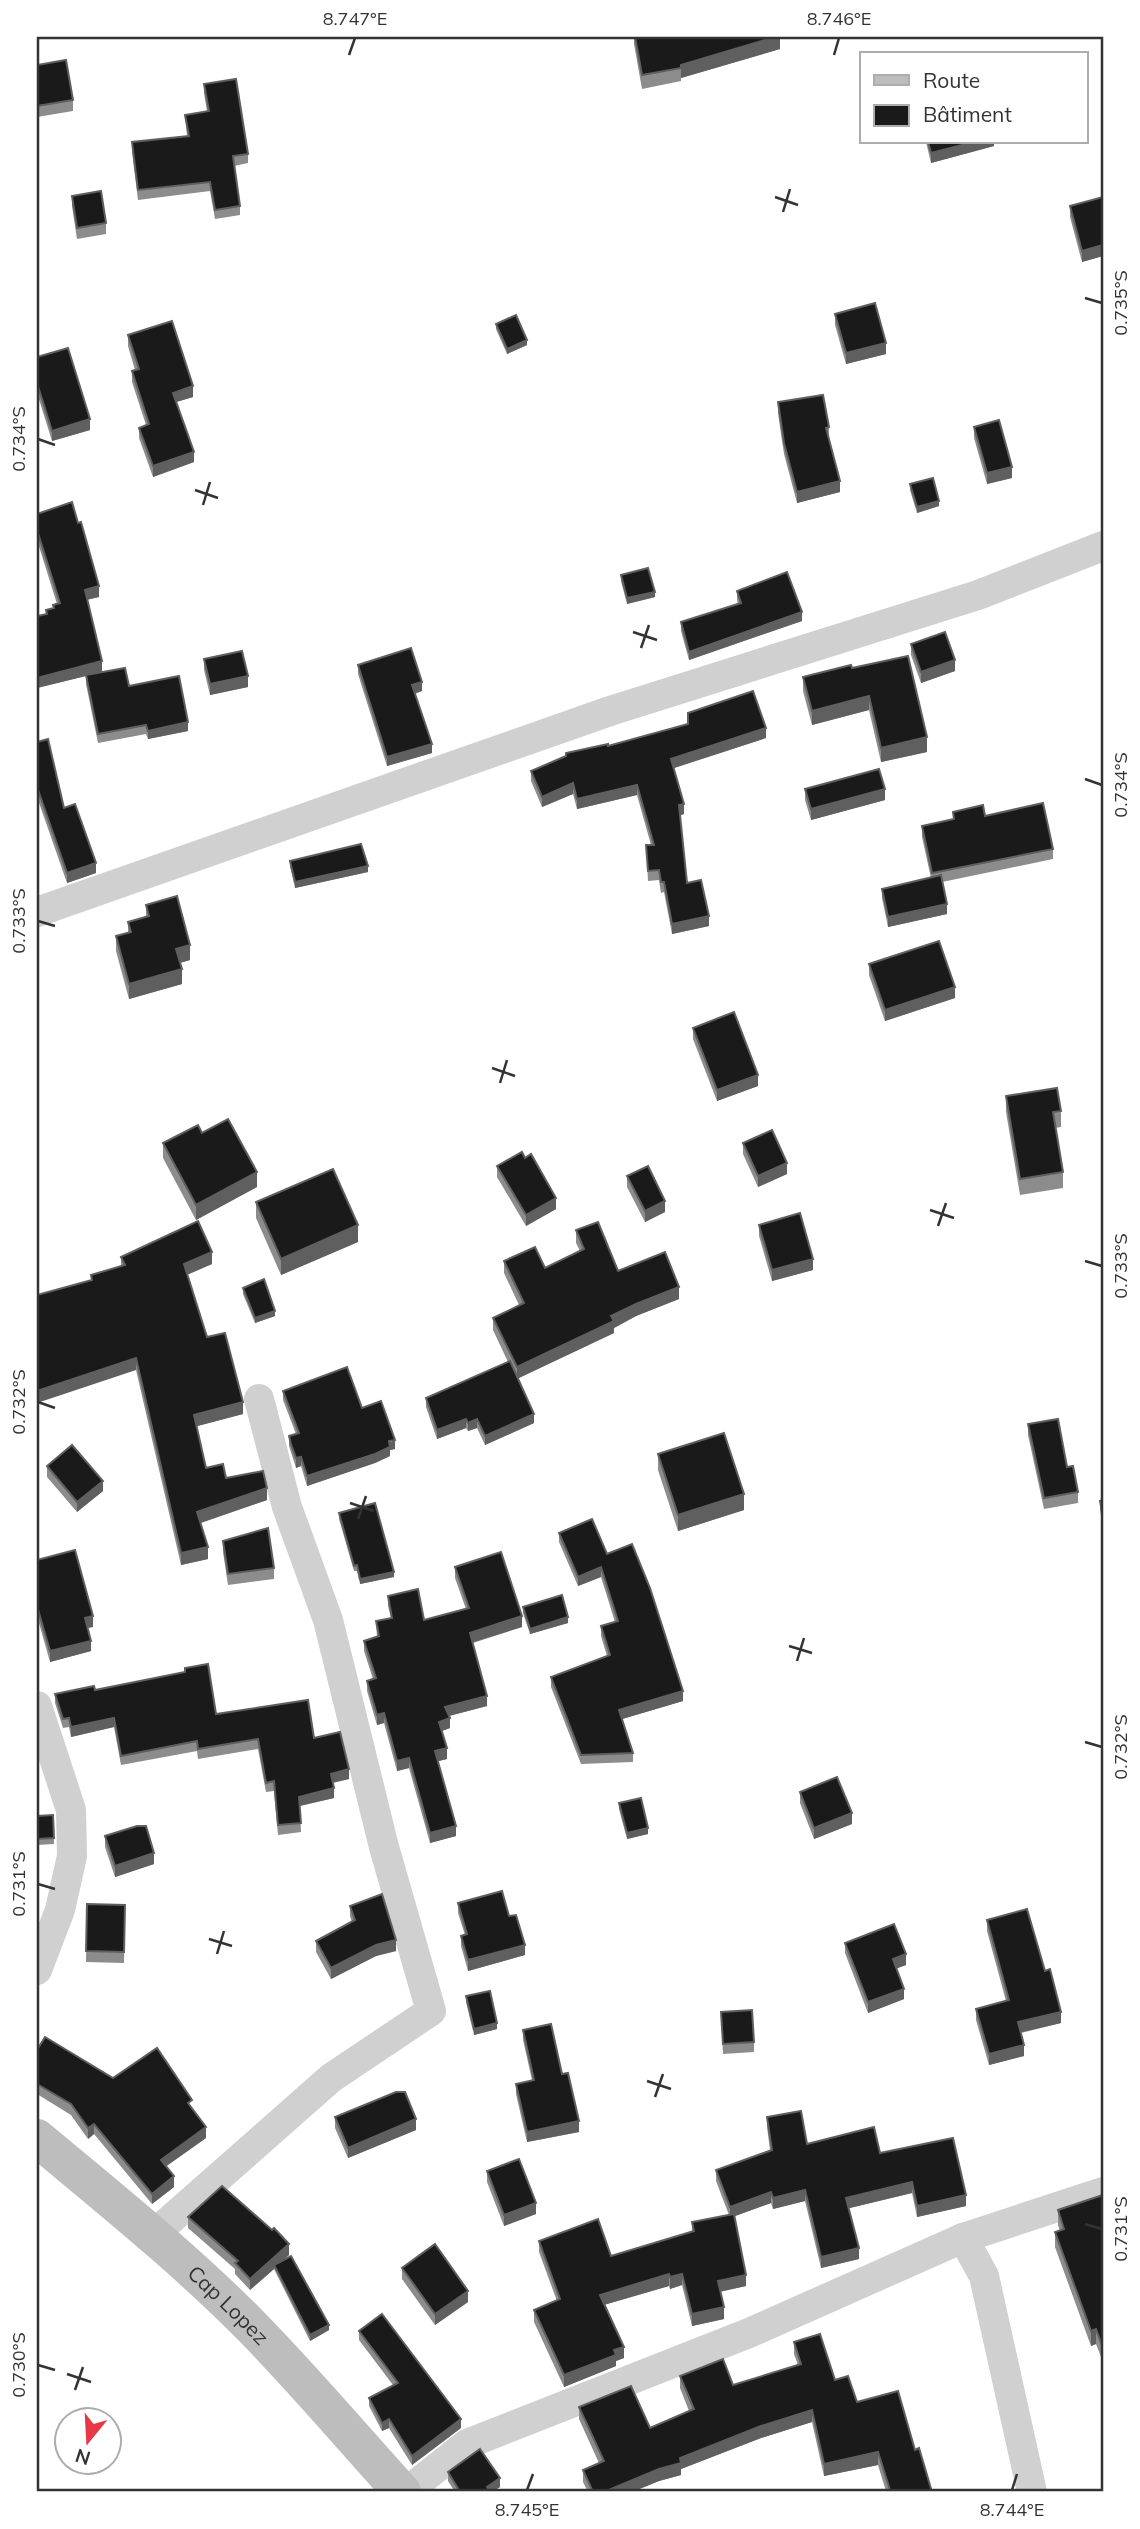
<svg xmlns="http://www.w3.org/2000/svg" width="1140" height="2529" viewBox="0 0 1140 2529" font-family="Mulish,sans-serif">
<rect width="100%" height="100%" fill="#fff"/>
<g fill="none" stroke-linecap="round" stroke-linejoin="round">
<g stroke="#d0d0d0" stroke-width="30">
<polyline points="37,912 610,711 978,595 1103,546"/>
<polyline points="37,1706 71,1810 72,1856 60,1910 37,1970"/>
<polyline points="153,2235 331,2078 431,2011 384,1847 328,1620 287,1507 259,1399"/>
<polyline points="963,2238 984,2276 1032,2492"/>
<polyline points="406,2492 467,2444 749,2333 963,2238 1103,2192"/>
</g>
<path stroke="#bdbdbd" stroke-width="38" id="s1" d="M37 2138C110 2199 185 2259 252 2327 304 2380 352 2437 402 2492"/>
</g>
<g fill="#8c8c8c">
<polygon points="634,37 780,37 780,49 681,78 681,81 642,89 634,44"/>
<polygon points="37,65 73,100 73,111 37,117"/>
<polygon points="204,84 248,154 248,163 234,166 240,206 240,215 215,219 210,191 138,200 132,152 132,142 187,136 185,115 207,111 204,93"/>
<polygon points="926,142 994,142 994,146 931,163"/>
<polygon points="72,196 106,223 106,234 77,239 72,206"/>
<polygon points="1103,197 1103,256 1082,262 1070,217 1070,206"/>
<polygon points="835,314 886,354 846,364 835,325"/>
<polygon points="496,324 527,345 507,354 496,329"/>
<polygon points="128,335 193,397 176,402 194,462 153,477 139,438 139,428 146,425 132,382 132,371 135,370 128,346"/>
<polygon points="37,357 90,430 52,441 37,393"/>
<polygon points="778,402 829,427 829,438 840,492 797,503 784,454 778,413"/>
<polygon points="974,427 1012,478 987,484 974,438"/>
<polygon points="910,484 939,506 917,513 910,490"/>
<polygon points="37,514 99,597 87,600 102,672 94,674 129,686 188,731 148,739 146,734 98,743 86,684 86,676 37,688 46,610 53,609 53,605 57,604 37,540"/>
<polygon points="621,575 655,597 627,604 621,581"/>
<polygon points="737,591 802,621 689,660 681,631 681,622 738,604 737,600"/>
<polygon points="911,644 955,671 921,683 911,655"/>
<polygon points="204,659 248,687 210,695 204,670"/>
<polygon points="358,665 422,691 415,694 432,753 387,766 358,674"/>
<polygon points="852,668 927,752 881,762 869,710 812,725 803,691 803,677"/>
<polygon points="766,738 674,768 684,814 680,815 687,883 709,926 672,934 664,892 661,893 659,880 648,881 646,845 651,845 637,795 577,809 573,794 542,807 531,781 531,771 566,757 566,753 608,746"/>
<polygon points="37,742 64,808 96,873 67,883 37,797"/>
<polygon points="805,789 885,800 811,820 805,800"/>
<polygon points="953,812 985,816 1053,849 1053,859 942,882 947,914 888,927 882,898 882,889 931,878 922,837 922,826 953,819"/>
<polygon points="290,861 368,872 295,888 290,866"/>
<polygon points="146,905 190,960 180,963 182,984 129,999 116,951 116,936 128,933 128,922 146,917"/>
<polygon points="869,964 955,998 885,1021 869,975"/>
<polygon points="693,1028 758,1086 717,1101 693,1039"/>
<polygon points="1006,1096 1061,1111 1061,1127 1055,1128 1063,1172 1063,1188 1020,1195 1006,1112"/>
<polygon points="202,1133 257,1187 196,1220 163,1158 163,1143"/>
<polygon points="743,1143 787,1174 758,1187 743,1154"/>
<polygon points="497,1166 556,1209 526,1226 497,1177"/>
<polygon points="627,1176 665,1212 645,1222 627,1187"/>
<polygon points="256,1202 358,1242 281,1275 256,1218"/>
<polygon points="759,1225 813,1270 772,1281 759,1236"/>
<polygon points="576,1230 618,1271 679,1299 636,1316 614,1328 614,1333 518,1378 534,1423 485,1445 477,1428 468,1431 466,1428 437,1439 426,1407 426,1398 508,1362 493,1330 493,1318 519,1305 504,1273 504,1261 545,1268 580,1251 576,1243"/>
<polygon points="121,1257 212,1264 187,1275 207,1337 243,1414 197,1426 206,1468 267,1500 201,1523 208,1559 181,1565 136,1370 91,1281 91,1275 121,1267"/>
<polygon points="243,1288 275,1316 255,1323 243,1294"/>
<polygon points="283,1391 362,1408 395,1449 390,1450 390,1456 375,1463 307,1486 301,1466 296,1468 289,1446 289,1436 296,1434 283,1400"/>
<polygon points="1028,1424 1067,1467 1078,1492 1078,1503 1044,1509 1028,1435"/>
<polygon points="658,1454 744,1510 678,1531 658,1470"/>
<polygon points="47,1466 103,1491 77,1512 47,1477"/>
<polygon points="1103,1500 1103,1525 1100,1510 1100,1501"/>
<polygon points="339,1513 394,1577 360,1584 357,1571 354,1571 339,1519"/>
<polygon points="559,1533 607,1554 683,1701 622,1719 633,1753 633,1762 581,1764 551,1687 551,1677 607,1656 601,1636 601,1626 615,1622 601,1577 578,1586 559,1542"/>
<polygon points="223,1541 274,1568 274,1579 228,1585 223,1552"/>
<polygon points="37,1560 93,1627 88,1628 91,1651 50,1662 37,1616"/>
<polygon points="455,1567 522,1627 473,1643 487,1706 449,1716 450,1728 442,1731 447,1759 438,1761 456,1836 430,1843 409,1768 397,1771 384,1723 377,1725 367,1691 367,1681 373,1679 364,1651 364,1641 377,1637 376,1621 391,1618 388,1606 388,1596 424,1620 466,1609 455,1578"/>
<polygon points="523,1607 568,1623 530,1634 523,1613"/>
<polygon points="185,1668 216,1714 314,1738 349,1779 333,1783 334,1798 300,1806 301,1832 278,1835 274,1791 266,1792 258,1749 198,1759 197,1751 121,1765 114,1727 71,1737 69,1727 63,1728 55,1703 55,1694 95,1690 185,1672"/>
<polygon points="800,1792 852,1824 814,1839 800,1803"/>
<polygon points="619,1803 648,1834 627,1839 619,1809"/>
<polygon points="53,1815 54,1844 37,1845 37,1816"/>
<polygon points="105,1836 154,1864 115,1877 105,1847"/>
<polygon points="458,1903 509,1916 525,1955 468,1971 461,1946 461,1936 465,1935 458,1913"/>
<polygon points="87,1904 125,1905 124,1963 86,1962"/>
<polygon points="350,1906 396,1951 376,1956 331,1979 316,1952 316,1941 352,1922 350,1916"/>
<polygon points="987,1920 1045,1971 1061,2023 1021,2033 1024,2056 989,2065 976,2020 976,2009 1006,2001 987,1931"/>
<polygon points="845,1943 906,1965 896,1968 904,1999 868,2013 845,1953"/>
<polygon points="466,1996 497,2029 474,2035 466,2002"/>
<polygon points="721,2012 754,2042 754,2052 723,2054"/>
<polygon points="523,2030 579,2132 527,2142 516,2094 516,2084 532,2080 523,2040"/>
<polygon points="37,2050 192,2108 206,2138 166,2166 174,2187 152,2204 94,2134 88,2139 71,2115 37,2094"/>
<polygon points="335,2117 416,2130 348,2158 335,2128"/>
<polygon points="767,2117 807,2144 880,2153 966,2206 917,2217 912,2193 849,2208 859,2259 821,2268 805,2201 773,2209 771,2203 734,2216 746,2286 720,2292 724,2319 692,2326 682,2285 670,2289 669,2286 604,2305 624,2358 616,2361 616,2366 564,2387 534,2322 534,2310 557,2301 539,2252 539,2241 611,2256 692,2232 692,2222 729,2215 716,2181 716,2170 770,2150 767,2127"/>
<polygon points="487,2171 536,2214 504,2226 487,2182"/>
<polygon points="1103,2195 1103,2362 1096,2344 1091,2346 1055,2247 1055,2232 1060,2231 1058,2225 1058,2210"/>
<polygon points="188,2217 289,2255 285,2259 329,2330 310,2341 274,2269 250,2290 235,2274 235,2269 188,2228"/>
<polygon points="402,2268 468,2302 435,2325 402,2279"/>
<polygon points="359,2331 461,2428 412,2465 389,2428 382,2431 369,2406 369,2398 393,2385 359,2340"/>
<polygon points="794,2342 835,2380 857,2402 915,2450 932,2492 886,2491 878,2465 824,2476 812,2422 761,2438 681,2469 681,2475 659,2481 632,2492 588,2492 583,2482 583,2470 599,2463 579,2419 579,2407 650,2428 689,2411 680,2388 680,2376 733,2385 798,2365 794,2354"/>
<polygon points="1101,2466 1103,2466 1103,2487 1101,2479"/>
<polygon points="448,2472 500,2487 492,2492 455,2492 448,2481"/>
</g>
<g fill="#5f5f5f">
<polygon points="775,37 780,37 780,49 681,78 681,65"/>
<polygon points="974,142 994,142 994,146 931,163 931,153"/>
<polygon points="1103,245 1103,256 1082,262 1082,251"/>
<polygon points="527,340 527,345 507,354 507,349"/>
<polygon points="886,343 886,354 846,364 846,353"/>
<polygon points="193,386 193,397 173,403 173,393"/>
<polygon points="90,419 90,430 52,441 52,431"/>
<polygon points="194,452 194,462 153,477 153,466"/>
<polygon points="1012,467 1012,478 987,484 987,473"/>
<polygon points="840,481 840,492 797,503 797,492"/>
<polygon points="939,501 939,506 917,513 917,507"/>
<polygon points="99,586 99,597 85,600 85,590"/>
<polygon points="655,592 655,597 627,604 627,598"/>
<polygon points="802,612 802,621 689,660 689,652"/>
<polygon points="955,660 955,671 921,683 921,672"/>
<polygon points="102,661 102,672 37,688 37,678"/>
<polygon points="248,676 248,687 210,695 210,684"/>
<polygon points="422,682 422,691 412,694 412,685"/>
<polygon points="869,696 869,710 812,725 812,711"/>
<polygon points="188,722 188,731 148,739 148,731"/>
<polygon points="766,728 766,738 671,769 671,759"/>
<polygon points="927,737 927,752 881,762 881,748"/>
<polygon points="432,744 432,753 387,766 387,757"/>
<polygon points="573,783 573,794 542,807 542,797"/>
<polygon points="637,785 637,795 577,809 577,799"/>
<polygon points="885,789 885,800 811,820 811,809"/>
<polygon points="684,804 684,814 679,816 679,805"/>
<polygon points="96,863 96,873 67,883 67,873"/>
<polygon points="368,866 368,872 295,888 295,882"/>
<polygon points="947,904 947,914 888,927 888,917"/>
<polygon points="709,916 709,926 672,934 672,924"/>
<polygon points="190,945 190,960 176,964 176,949"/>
<polygon points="182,969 182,984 129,999 129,984"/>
<polygon points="955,987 955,998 885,1021 885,1010"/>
<polygon points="758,1075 758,1086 717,1101 717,1090"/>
<polygon points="787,1163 787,1174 758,1187 758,1176"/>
<polygon points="257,1172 257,1187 196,1220 196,1205"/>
<polygon points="556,1198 556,1209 526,1226 526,1215"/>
<polygon points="665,1201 665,1212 645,1222 645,1211"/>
<polygon points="358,1225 358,1242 281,1275 281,1259"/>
<polygon points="212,1252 212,1264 184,1276 184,1264"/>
<polygon points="813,1259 813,1270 772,1281 772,1270"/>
<polygon points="679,1287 679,1299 636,1316 614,1328 614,1333 517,1379 517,1367 636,1304"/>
<polygon points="275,1311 275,1316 255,1323 255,1318"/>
<polygon points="136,1358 136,1370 37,1403 37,1391"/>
<polygon points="243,1402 243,1414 194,1427 194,1415"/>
<polygon points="534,1414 534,1423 485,1445 485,1436"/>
<polygon points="466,1419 466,1428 437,1439 437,1430"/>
<polygon points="477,1419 477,1428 468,1431 468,1423"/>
<polygon points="395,1440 395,1449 390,1450 390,1456 375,1463 307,1486 307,1476"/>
<polygon points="301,1457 301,1466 296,1468 296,1458"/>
<polygon points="103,1481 103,1491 77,1512 77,1502"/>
<polygon points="267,1488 267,1500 197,1524 197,1512"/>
<polygon points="744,1494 744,1510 678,1531 678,1515"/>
<polygon points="208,1547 208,1559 181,1565 181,1553"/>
<polygon points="601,1567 601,1577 578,1586 578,1577"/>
<polygon points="394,1572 394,1577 360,1584 360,1579"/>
<polygon points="93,1616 93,1627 85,1628 85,1618"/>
<polygon points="522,1616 522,1627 470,1643 470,1633"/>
<polygon points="568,1617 568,1623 530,1634 530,1629"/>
<polygon points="91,1641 91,1651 50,1662 50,1651"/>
<polygon points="683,1691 683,1701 619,1720 619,1710"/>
<polygon points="487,1696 487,1706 445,1717 445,1707"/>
<polygon points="384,1713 384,1723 377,1725 377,1715"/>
<polygon points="114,1718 114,1727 71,1737 71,1727"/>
<polygon points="450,1718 450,1728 439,1732 439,1722"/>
<polygon points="447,1748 447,1759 435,1762 435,1751"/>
<polygon points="409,1758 409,1768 397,1771 397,1761"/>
<polygon points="349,1769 349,1779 331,1783 331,1774"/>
<polygon points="334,1788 334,1798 299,1806 299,1797"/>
<polygon points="852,1813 852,1824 814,1839 814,1828"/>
<polygon points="456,1826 456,1836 430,1843 430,1833"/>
<polygon points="648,1828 648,1834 627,1839 627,1833"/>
<polygon points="154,1853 154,1864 115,1877 115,1866"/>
<polygon points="396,1940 396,1951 376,1956 331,1979 331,1968 376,1945"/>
<polygon points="525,1945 525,1955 468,1971 468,1960"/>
<polygon points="906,1954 906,1965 893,1970 893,1959"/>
<polygon points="904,1989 904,1999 868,2013 868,2002"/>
<polygon points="1061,2012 1061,2023 1018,2033 1018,2022"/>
<polygon points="497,2023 497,2029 474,2035 474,2029"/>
<polygon points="1024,2045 1024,2056 989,2065 989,2054"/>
<polygon points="416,2119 416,2130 348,2158 348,2148"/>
<polygon points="579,2121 579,2132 527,2142 527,2132"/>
<polygon points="94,2124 94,2134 88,2139 88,2128"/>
<polygon points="206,2127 206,2138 161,2170 161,2160"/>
<polygon points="174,2176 174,2187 152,2204 152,2194"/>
<polygon points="912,2182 912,2193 846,2209 846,2198"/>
<polygon points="805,2190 805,2201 773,2209 773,2198"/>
<polygon points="771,2192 771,2203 730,2218 730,2207"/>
<polygon points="966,2195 966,2206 917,2217 917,2206"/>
<polygon points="536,2203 536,2214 504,2226 504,2215"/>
<polygon points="289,2244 289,2255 275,2267 274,2265 274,2269 250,2290 250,2279"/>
<polygon points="859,2248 859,2259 821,2268 821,2257"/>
<polygon points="669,2274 669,2286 600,2306 600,2295"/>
<polygon points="682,2274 682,2285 670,2289 670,2277"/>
<polygon points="746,2275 746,2286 718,2292 718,2281"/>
<polygon points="468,2291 468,2302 435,2325 435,2314"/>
<polygon points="724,2307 724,2319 692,2326 692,2314"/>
<polygon points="329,2325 329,2330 310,2341 310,2335"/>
<polygon points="1096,2329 1096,2344 1091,2346 1091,2331"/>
<polygon points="624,2347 624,2358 616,2361 616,2366 564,2387 564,2375"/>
<polygon points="812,2410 812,2422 761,2438 681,2469 681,2475 659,2481 632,2492 604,2492 680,2458 761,2426"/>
<polygon points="389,2419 389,2428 382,2431 382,2423"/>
<polygon points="461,2419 461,2428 412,2465 412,2456"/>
<polygon points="878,2452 878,2465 824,2476 824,2464"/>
<polygon points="500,2478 500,2487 492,2492 487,2492 487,2487"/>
</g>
<g fill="#1a1a1a" stroke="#5f5f5f" stroke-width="2">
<polygon points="635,37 775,37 681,65 681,68 642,75"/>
<polygon points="66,60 73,100 37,106 37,65"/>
<polygon points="236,79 248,154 233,156 240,206 215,210 210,182 138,190 132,142 189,136 185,115 209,111 204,84"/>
<polygon points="928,142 974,142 931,153"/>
<polygon points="101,191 106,223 77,228 72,196"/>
<polygon points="1103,197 1103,245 1082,251 1070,206"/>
<polygon points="875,303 886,343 846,353 835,314"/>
<polygon points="516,315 527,340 507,349 496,324"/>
<polygon points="172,321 193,386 173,393 194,452 153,466 139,428 149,424 132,371 139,369 128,335"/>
<polygon points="68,348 90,419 52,431 37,383 37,357"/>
<polygon points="823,395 829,427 826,428 840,481 797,492 784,443 778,402"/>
<polygon points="999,420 1012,467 987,473 974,427"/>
<polygon points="933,478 939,501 917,507 910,484"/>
<polygon points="72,502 78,523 81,522 99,586 85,590 102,661 37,678 37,616 47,614 46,610 54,608 53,605 60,603 37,530 37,514"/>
<polygon points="648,568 655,592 627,598 621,575"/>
<polygon points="787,572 802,612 689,652 681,622 741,603 737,591"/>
<polygon points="945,632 955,660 921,672 911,644"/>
<polygon points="411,648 422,682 412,685 432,744 387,757 358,665"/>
<polygon points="242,651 248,676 210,684 204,659"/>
<polygon points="908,656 927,737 881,748 869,696 812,711 803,677 851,665 852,668"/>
<polygon points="125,668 129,686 179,676 188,722 148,731 146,725 98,734 86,675"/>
<polygon points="753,691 766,728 671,759 684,804 679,805 687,883 701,880 709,916 672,924 664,882 661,882 659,870 648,871 646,845 654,845 637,785 577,799 573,783 542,797 531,771 566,756 566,753 608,744 608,746 688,724 688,713"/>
<polygon points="48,739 64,808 75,804 96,863 67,873 37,787 37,742"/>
<polygon points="879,769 885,789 811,809 805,789"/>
<polygon points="1043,803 1053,849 932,873 922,826 954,819 953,812 983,805 985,816"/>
<polygon points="361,844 368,866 295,882 290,861"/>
<polygon points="941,875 947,904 888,917 882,889"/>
<polygon points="177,896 190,945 176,949 182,969 129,984 116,936 131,932 128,922 149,916 146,905"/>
<polygon points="939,941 955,987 885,1010 869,964"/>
<polygon points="734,1012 758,1075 717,1090 693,1028"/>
<polygon points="1057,1088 1061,1111 1053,1112 1063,1172 1020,1179 1006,1096"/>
<polygon points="228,1119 257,1172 196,1205 163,1143 198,1125 202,1133"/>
<polygon points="772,1130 787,1163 758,1176 743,1143"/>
<polygon points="522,1152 525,1158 531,1154 556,1198 526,1215 497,1166"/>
<polygon points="648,1166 665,1201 645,1211 627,1176"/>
<polygon points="333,1169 358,1225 281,1259 256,1202"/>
<polygon points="800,1213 813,1259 772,1270 759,1225"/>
<polygon points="198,1221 212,1252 184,1264 207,1337 225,1333 243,1402 194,1415 206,1468 223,1464 226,1478 263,1471 267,1488 197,1512 208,1547 181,1553 136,1358 37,1391 37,1295 92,1280 91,1275 125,1265 121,1257"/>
<polygon points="598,1222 618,1271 665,1252 679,1287 636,1304 611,1316 614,1321 517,1367 493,1318 524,1303 504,1261 535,1247 545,1268 584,1249 576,1230"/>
<polygon points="264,1279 275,1311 255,1318 243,1288"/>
<polygon points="510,1361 534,1414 485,1436 477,1419 468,1423 466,1419 437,1430 426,1398"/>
<polygon points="347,1367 362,1408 381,1401 395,1440 389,1441 390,1447 375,1454 307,1476 301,1457 296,1458 291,1444 289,1436 299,1433 283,1391"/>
<polygon points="1058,1419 1067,1467 1073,1466 1078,1492 1044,1498 1028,1424"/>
<polygon points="724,1433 744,1494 678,1515 658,1454"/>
<polygon points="72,1445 103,1481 77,1502 47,1466"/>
<polygon points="1103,1500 1103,1516 1100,1501"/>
<polygon points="375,1503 394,1572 360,1579 357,1565 354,1566 339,1513"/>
<polygon points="592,1519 607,1554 632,1544 650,1588 683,1691 619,1710 633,1753 581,1755 551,1677 610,1655 601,1626 618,1621 601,1567 578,1577 559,1533"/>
<polygon points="268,1528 274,1568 228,1574 223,1541"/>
<polygon points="75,1550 93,1616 85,1618 91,1641 50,1651 37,1606 37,1560"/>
<polygon points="501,1552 522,1616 470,1633 487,1696 445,1707 450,1718 439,1722 447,1748 435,1751 456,1826 430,1833 409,1758 397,1761 384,1713 377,1715 367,1681 376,1678 364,1641 379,1636 376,1621 392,1618 388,1596 418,1589 424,1620 469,1608 455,1567"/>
<polygon points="562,1595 568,1617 530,1629 523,1607"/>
<polygon points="208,1664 216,1714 308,1700 314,1738 340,1732 349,1769 331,1774 334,1788 299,1797 301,1823 278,1825 274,1781 266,1783 258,1739 198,1749 197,1741 121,1756 114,1718 71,1727 69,1718 63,1719 55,1694 94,1686 95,1690 185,1672 185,1668"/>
<polygon points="837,1777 852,1813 814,1828 800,1792"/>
<polygon points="641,1798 648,1828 627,1833 619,1803"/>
<polygon points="53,1815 54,1838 37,1839 37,1816"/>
<polygon points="137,1826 146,1826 154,1853 115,1866 105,1836"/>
<polygon points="502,1891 509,1916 516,1915 525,1945 468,1960 461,1936 467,1934 458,1903"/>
<polygon points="382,1894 396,1940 376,1945 331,1968 316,1941 355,1920 350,1906"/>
<polygon points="87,1904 125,1905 124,1952 86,1951"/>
<polygon points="1027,1909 1045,1971 1050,1969 1061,2012 1018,2022 1024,2045 989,2054 976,2009 1009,2000 987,1920"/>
<polygon points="894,1924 906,1954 893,1959 904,1989 868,2002 845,1943"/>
<polygon points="490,1991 497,2023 474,2029 466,1996"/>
<polygon points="752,2010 754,2042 723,2044 721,2012"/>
<polygon points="551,2024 562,2074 568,2073 579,2121 527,2132 516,2084 534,2080 523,2030"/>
<polygon points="45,2037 113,2078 157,2048 192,2100 188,2103 206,2127 161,2160 174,2176 152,2194 94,2124 88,2128 71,2104 37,2084 37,2050"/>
<polygon points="396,2092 405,2092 416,2119 348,2148 335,2117"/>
<polygon points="801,2111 807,2144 874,2127 880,2153 953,2138 966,2195 917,2206 912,2182 846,2198 859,2248 821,2257 805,2190 773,2198 771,2192 730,2207 716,2170 772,2150 767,2117"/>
<polygon points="519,2159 536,2203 504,2215 487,2171"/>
<polygon points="222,2186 272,2230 274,2228 289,2244 250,2279 235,2263 238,2261 188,2217"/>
<polygon points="1103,2195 1103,2348 1096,2329 1091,2331 1055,2232 1064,2229 1058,2210"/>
<polygon points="734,2214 746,2275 718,2281 724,2307 692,2314 682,2274 670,2277 669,2274 600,2295 624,2347 614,2350 616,2355 564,2375 534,2310 560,2299 539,2241 598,2219 611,2256 694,2231 692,2222"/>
<polygon points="435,2244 468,2291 435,2314 402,2268"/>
<polygon points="291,2256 329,2325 310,2335 274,2265"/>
<polygon points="382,2314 461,2419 412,2456 389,2419 382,2423 369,2398 398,2383 359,2331"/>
<polygon points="820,2334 835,2380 848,2376 857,2402 898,2391 915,2450 919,2448 932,2492 884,2492 890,2490 878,2452 824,2464 812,2410 761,2426 680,2458 681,2463 659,2469 604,2492 593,2492 583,2470 604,2461 579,2407 631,2386 650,2428 694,2409 680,2376 723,2359 733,2385 801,2364 794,2342"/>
<polygon points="480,2449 500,2478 487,2487 490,2492 460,2492 448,2472"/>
</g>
<path fill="none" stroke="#333" stroke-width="2.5" d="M349 55 355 38M834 55 839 38M775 197 798 205M783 212 790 189M1085 298 1102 303M38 439 55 445M195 490 218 498M203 505 210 482M633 632 657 640M641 648 649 625M1085 779 1102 785M38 921 55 926M492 1068 515 1076M500 1083 507 1060M930 1210 954 1218M938 1226 946 1203M1085 1261 1102 1266M38 1402 55 1408M350 1503 374 1511M358 1519 366 1496M789 1646 812 1653M797 1661 804 1638M1085 1742 1102 1747M38 1884 55 1889M209 1939 232 1946M217 1954 224 1931M647 2081 671 2089M655 2097 663 2074M1085 2224 1102 2229M38 2365 55 2370M67 2374 91 2382M75 2390 83 2367M527 2490 533 2474M1012 2490 1017 2474"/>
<g text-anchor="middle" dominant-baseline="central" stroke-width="7" stroke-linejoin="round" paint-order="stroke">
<g font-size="21" fill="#333" stroke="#fff">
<text stroke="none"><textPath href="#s1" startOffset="254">Cap Lopez</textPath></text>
</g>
</g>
<rect width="1140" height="2529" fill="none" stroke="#ffffff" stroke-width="77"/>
<rect x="860" y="52" width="228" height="91" fill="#ffffff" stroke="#adadad" stroke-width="2"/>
<rect x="874" y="75" width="35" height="10" fill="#bdbdbd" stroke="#adadad" stroke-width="2"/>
<text x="923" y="88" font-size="21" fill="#333333">Route</text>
<rect x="874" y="105" width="35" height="21" fill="#1a1a1a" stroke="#adadad" stroke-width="2"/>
<text x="923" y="122" font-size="21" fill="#333333">Bâtiment</text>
<g transform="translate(88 2441) rotate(198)"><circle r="33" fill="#ffffff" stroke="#adadad" stroke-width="2"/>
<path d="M0-5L12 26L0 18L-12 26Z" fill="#e63946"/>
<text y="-10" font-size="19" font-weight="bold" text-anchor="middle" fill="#333333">N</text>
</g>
<rect x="38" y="38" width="1064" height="2452" fill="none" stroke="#333" stroke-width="2.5"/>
<g font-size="18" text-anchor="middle" fill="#333">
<text x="355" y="25">8.747°E</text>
<text x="839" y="25">8.746°E</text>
<text transform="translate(1121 303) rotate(-90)" y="6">0.735°S</text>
<text transform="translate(19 439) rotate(-90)" y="6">0.734°S</text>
<text transform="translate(1121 785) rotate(-90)" y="6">0.734°S</text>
<text transform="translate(19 921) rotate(-90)" y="6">0.733°S</text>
<text transform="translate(1121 1266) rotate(-90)" y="6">0.733°S</text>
<text transform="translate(19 1402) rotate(-90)" y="6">0.732°S</text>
<text transform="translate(1121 1747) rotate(-90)" y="6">0.732°S</text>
<text transform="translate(19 1884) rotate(-90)" y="6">0.731°S</text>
<text transform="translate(1121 2229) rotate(-90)" y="6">0.731°S</text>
<text transform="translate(19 2365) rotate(-90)" y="6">0.730°S</text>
<text x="527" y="2516">8.745°E</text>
<text x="1012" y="2516">8.744°E</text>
</g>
</svg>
